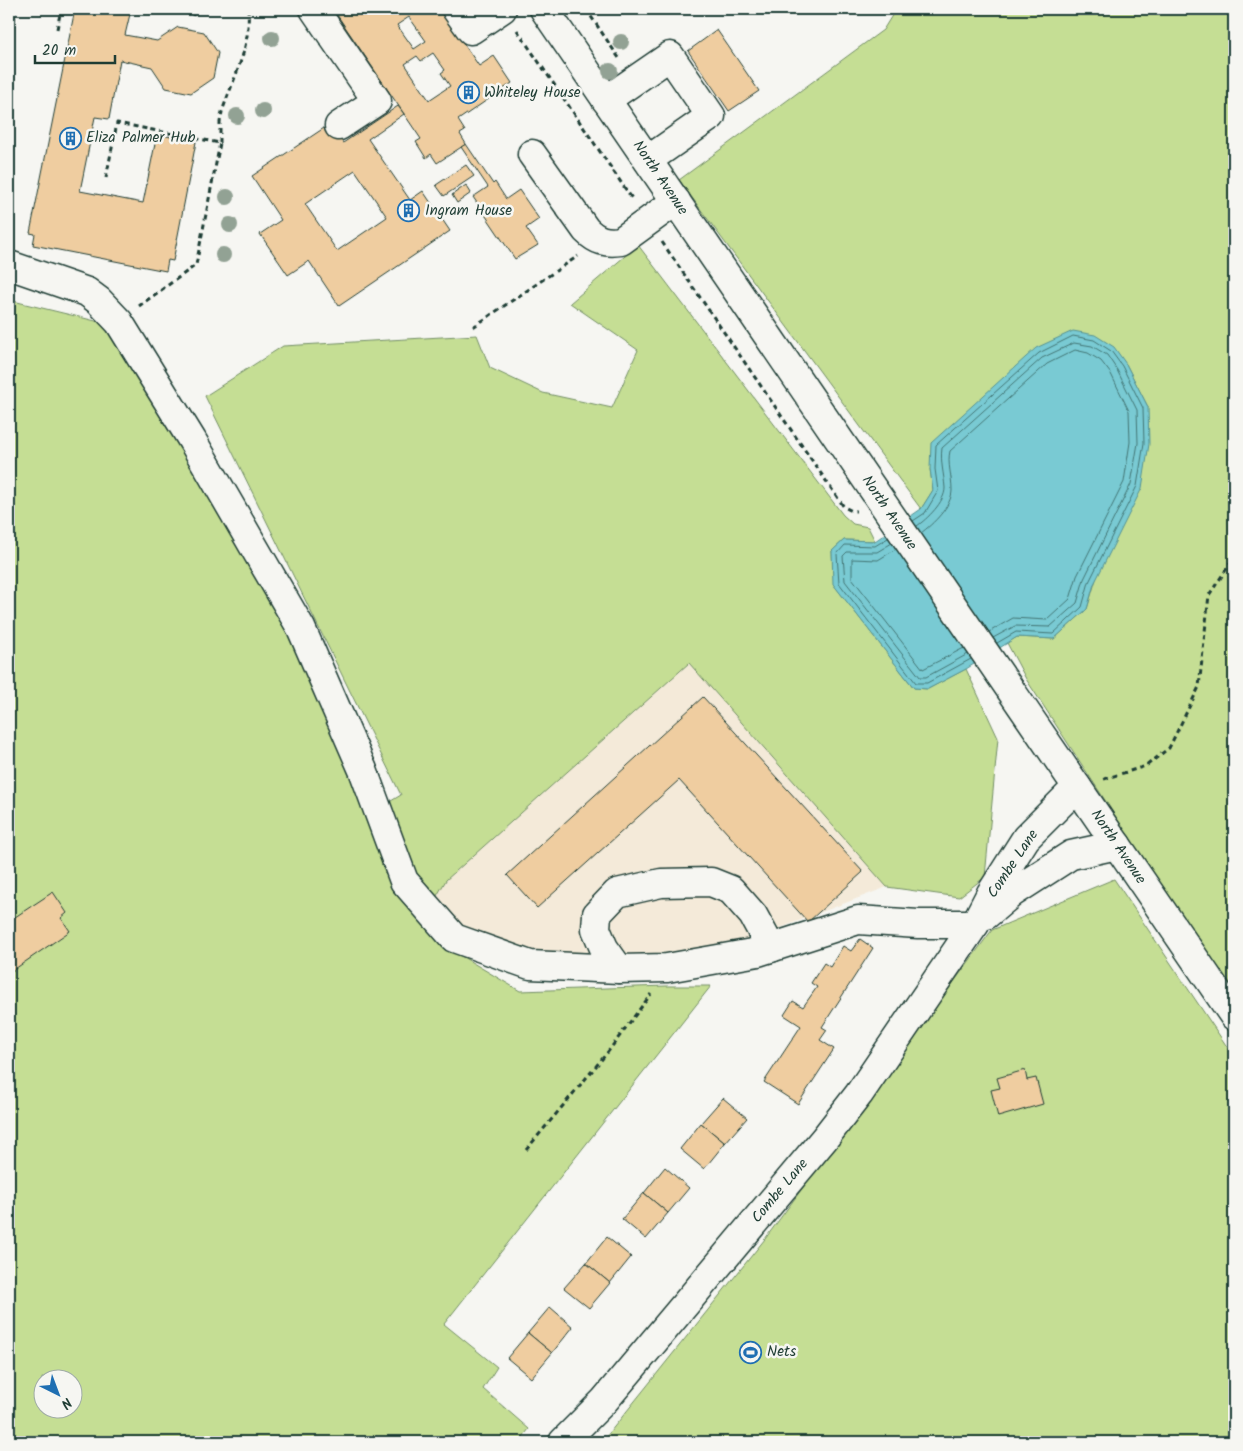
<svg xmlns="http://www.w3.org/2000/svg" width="1243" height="1451" viewBox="0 0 1243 1451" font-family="Kalam,sans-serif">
<rect width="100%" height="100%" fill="#f6f6f2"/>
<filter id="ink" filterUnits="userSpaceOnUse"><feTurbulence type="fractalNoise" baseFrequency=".02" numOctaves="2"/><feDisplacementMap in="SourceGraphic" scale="10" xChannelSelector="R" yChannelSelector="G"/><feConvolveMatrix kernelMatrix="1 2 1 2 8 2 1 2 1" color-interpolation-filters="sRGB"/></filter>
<g filter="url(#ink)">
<polygon fill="#f4ead9" points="689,663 887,887 707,956 547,958 473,934 434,901 446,880"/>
<g fill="#c5de94" stroke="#728e64" fill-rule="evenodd">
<polygon points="896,9 1234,9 1234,991 1129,837 1026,679 1007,643 1017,637 1054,639 1087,609 1148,407 1126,364 930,469 933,490 921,509 679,180 883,30"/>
<path d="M638 245 843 515 853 524 868 527 875 541 844 540 832 551 834 585 914 688 928 689 966 669 998 738 985 877 959 897 887 887 689 663 446 880 434 901 441 944 520 991 666 986H711L444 1324 497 1367 483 1389 529 1429 519 1442H9V300L108 324 284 624 342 757 371 813 401 795 205 396 283 346 477 335 490 368 543 393 612 408 638 350 570 303ZM42 1378H72V1408H42Z"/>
<polygon points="1114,879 1234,1057 1234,1442 602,1442 765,1239 992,930"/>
</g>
<polygon fill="#79cad3" stroke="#559293" points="1073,331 1095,335 1114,347 1126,364 1148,407 1149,444 1142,488 1094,584 1087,609 1054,639 1017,637 966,669 928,689 914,688 833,584 832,551 844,540 875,541 921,509 933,490 930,469 931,443 1036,348"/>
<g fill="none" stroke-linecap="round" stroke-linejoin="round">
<g stroke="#437574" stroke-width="1">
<polyline points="913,521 925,513 938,491 935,469 936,445 1039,353 1073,336 1094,340 1111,351 1122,366 1143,408 1144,443 1137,486 1089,582 1082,607 1053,634 1016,632 997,643"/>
<path d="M917 526C927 519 945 502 945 488 944 474 940 462 942 448L1042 358 1074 343 1092 346 1107 355 1117 370 1137 410 1138 443 1131 484 1084 579 1077 603 1050 627 1015 626 993 638"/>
<path d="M921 533C933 524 952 506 952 490 952 476 947 464 950 451L1047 364 1075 350 1088 353 1101 361 1111 374 1129 411 1130 442 1124 482 1077 576 1070 599 1047 620 1013 618 989 632"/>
<polyline points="888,538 875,546 845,545 837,554 839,583 916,683 927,683 971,659"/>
<polyline points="892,543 877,552 847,552 843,556 845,581 920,677 926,677 968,654"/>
<polyline points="896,549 878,560 852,559 852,578 923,669 964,648"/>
</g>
</g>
<g fill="#efcda0" stroke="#1f3d34" fill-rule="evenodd">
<polygon points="75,9 103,9 130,14 125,35 157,41 178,27 204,32 218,53 213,78 191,93 166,88 152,67 120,60 109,119 95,117 80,191 143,203 157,134 196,142 173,261 168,260 166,271 33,245 35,234 30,233"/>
<path d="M321 9H440L479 66 494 56 512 83 458 120 465 131 460 134 466 144 437 163 431 154 426 158 416 142 421 139 333 9 325 15ZM409 17 426 41 414 49 397 25ZM433 53 445 70 441 73 450 86 429 100 405 64 417 56 421 61Z"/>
<polygon points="717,30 759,91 729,111 688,51"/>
<path d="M398 106 404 114 368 139 410 200 423 191 450 231 339 306 309 261 288 275 260 234 281 220 252 176 330 124 343 143ZM355 170 387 217 337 251 305 204Z"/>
<polygon points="466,144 493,184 495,182 506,199 519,190 539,219 526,228 538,245 515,259 473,197 488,187 461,147"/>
<polygon points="466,165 474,176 444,196 436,185"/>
<polygon points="466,185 471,193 457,203 452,195"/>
<polygon points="703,697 863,872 808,922 679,780 537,908 507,875"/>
<polygon points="53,892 67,913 61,918 70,931 9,973 9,921"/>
<polygon points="860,939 873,948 822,1027 827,1030 820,1040 834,1049 798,1104 764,1082 801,1026 784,1015 793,1001 803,1007 817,987 811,983 824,963 830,967 843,946 851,951"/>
<polygon points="1025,1070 1027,1080 1036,1078 1043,1104 998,1117 991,1090 1000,1088 997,1078"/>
<polygon points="723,1098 747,1118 725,1143 701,1123"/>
<polygon points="701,1123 725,1143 704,1169 680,1149"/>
<polygon points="665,1167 689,1188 668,1213 644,1193"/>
<polygon points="644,1193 668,1213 646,1239 622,1219"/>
<polygon points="607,1237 631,1257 610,1283 586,1263"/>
<polygon points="586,1263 610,1283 589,1308 564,1288"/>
<polygon points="550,1307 573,1327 552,1353 528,1333"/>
<polygon points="528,1333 552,1353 531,1378 507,1358"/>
</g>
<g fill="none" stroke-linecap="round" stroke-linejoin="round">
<defs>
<g id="minor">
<polyline points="314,9 377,101 339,126"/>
<polyline points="456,9 471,30 502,9"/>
<polyline points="544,9 1234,1016"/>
<polyline points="606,100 670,56 711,116 648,160"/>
<path d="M532 154 586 230C597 241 606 243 621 241L676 201"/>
<polyline points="9,265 87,292 99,301 119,322 192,440 301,628 363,770 404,881 454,938 530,965 619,969 667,968 758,952 858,920 918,924 975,924"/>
<polyline points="986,915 1012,893 1071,855 1117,845"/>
<polyline points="619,969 604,948 596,929 597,914 617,893 661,883 711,882 731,890 753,915 771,948"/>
<polyline points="563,1442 604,1401 824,1139 859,1094 975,924 991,893 1026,838 1077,787"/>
</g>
</defs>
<use href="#minor" stroke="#1f3d34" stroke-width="31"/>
<g stroke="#1f3d34" stroke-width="3" stroke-dasharray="5 4" stroke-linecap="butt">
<polyline points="148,9 152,9"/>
<polyline points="586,9 619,58"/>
<polyline points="193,16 194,9"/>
<polyline points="57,29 61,9"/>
<polyline points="517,30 633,200"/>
<polyline points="9,48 16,9"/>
<path d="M220 143V122L222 112C234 76 251 48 248 9"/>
<polyline points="106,178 117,123 220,143 196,265 139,306"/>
<polyline points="662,242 844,507 852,511 856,511"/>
<polyline points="473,327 578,256"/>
<polyline points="1104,779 1146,766 1169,748 1199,687 1209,595 1234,558"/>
<polyline points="526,1150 607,1053 651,994"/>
</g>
<use href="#minor" stroke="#f6f6f2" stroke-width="28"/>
</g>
<g fill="#92a294">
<circle cx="272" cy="38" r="8"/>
<circle cx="621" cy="42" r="8"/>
<circle cx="610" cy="71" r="8"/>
<circle cx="263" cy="111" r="8"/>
<circle cx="237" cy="116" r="8"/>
<circle cx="227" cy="197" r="8"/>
<circle cx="230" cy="225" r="8"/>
<circle cx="223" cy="255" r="8"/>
</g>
</g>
<defs>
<symbol id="building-ring" viewBox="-11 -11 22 22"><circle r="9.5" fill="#f6f6f2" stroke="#1f6fb2" stroke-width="1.5"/><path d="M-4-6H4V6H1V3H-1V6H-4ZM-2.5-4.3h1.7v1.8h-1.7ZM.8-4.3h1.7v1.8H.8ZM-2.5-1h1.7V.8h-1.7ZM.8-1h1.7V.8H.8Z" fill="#1f6fb2"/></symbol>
<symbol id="stadium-ring" viewBox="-11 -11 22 22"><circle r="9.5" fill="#f6f6f2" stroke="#1f6fb2" stroke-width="1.5"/><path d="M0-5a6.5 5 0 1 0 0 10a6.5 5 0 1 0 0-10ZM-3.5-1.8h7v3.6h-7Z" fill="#1f6fb2"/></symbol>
</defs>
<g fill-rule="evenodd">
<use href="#building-ring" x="456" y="80" width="25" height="25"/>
<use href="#building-ring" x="58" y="126" width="25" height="25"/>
<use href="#building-ring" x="396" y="198" width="25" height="25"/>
<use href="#stadium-ring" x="738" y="1340" width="25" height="25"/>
</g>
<g text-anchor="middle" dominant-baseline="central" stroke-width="5" stroke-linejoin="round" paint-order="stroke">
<g font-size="15" fill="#1f3d34" stroke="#f6f6f2" text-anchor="start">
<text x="484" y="93">Whiteley House</text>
<text x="86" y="138">Eliza Palmer Hub</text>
<text x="425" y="211">Ingram House</text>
<text x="767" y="1352">Nets</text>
</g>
<g font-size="15" fill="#1f3d34" stroke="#f6f6f2">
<text transform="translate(660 178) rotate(56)">North Avenue</text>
<text transform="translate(889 513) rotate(56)">North Avenue</text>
<text transform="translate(1118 847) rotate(56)">North Avenue</text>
<text transform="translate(1013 864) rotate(-56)">Combe Lane</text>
<text transform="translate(780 1191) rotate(-50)">Combe Lane</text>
</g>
</g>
<rect width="1243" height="1451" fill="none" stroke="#f6f6f2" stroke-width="30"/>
<rect x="15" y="15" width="1213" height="1421" fill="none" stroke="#1f3d34" stroke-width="2" filter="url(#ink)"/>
<g transform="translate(58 1394) rotate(138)"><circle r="24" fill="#f6f6f2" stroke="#a0aca6"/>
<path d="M0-4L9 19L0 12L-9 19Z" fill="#1f6fb2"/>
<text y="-8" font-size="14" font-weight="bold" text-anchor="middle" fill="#1f3d34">N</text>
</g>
<path d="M35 55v8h80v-8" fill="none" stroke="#1f3d34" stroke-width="2.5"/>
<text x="42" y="55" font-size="15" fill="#1f3d34" stroke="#f6f6f2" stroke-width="4" paint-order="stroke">20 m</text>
</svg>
